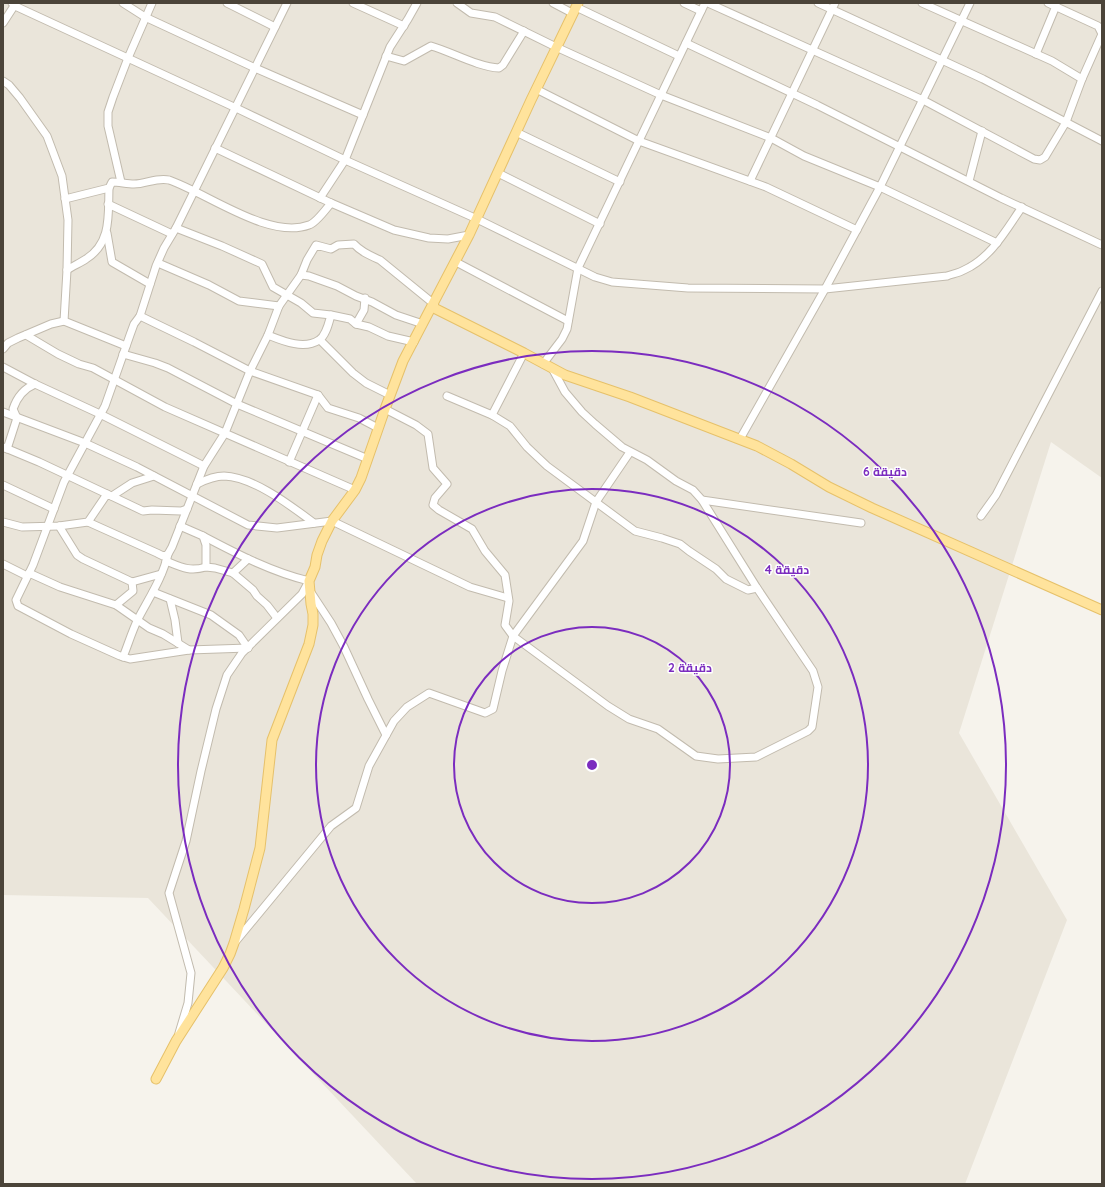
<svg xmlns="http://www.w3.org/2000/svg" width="1105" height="1187" viewBox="0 0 1105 1187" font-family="Quicksand,Cairo,sans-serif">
<rect width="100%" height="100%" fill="#f6f3ec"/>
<polygon fill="#eae5da" points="3,3 1102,3 1102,478 1051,442 959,733 1067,920 965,1184 417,1184 148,898 3,895"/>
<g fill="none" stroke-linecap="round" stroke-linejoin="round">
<defs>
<g id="minor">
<path d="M12 3 15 6 236 108 345 160 477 219 595 277 612 282 688 288 825 289 947 276C952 274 959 273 964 270 991 258 1006 230 1022 207"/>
<polyline points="123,3 145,17 255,68 363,115"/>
<polyline points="227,3 275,27"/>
<polyline points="353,3 404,26"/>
<polyline points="457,3 471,13 495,17 556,47 661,95 771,138 804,156 880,187 970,3"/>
<polyline points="553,3 572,13"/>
<polyline points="684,3 701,11"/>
<polyline points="708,3 923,100 1034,159 1040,160 1045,157 1066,122 1082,79 1102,34"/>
<polyline points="818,3 983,79 1102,141"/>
<polyline points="922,3 1052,61 1082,79"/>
<polyline points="1048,3 1098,26 1102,34"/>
<polyline points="576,7 679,56"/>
<polyline points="3,23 16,3"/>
<polyline points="686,43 817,105 1001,198 1102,245"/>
<polyline points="1036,54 1056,6"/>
<path d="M386 56 404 61 431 46C452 52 478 67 499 68L503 65 524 31"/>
<polyline points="3,81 9,85 20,98 47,136 62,176 68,220 67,270 64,321"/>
<polyline points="536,89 639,141 766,187 857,230"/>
<polyline points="516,132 620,182"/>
<polyline points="215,148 331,203 394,230 429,238 448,239 469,235"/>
<polyline points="498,173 600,224"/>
<polyline points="750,181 835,3"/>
<polyline points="969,181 982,131"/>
<polyline points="121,182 108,126 108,112 113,97 128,58 152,3"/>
<polyline points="320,198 345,160 390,47 408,19 417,3"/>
<path d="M65 199 109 188 112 182C119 182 127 184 134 184 146 184 157 177 169 180 207 193 269 240 309 225 316 223 326 209 331 203"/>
<polyline points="108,204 172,234"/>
<polyline points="176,228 222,246 262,264 273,287 301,303 313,313 331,315 350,319 356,324 369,327 388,336 414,342"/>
<polyline points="107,233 112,262 150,284"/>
<polyline points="456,262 568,321"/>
<polyline points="158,263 209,285 239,301 279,306"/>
<path d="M67 270C73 266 80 263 86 259 112 243 108 214 109 188"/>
<polyline points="301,275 309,276 337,286 356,296 372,302 396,315 423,324"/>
<polyline points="140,316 194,342 250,371 318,395 328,408 359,418 378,428"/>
<polyline points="356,324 364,310 365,298"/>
<polyline points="26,335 58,354 79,364 93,368 165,407 355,490"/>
<path d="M268 335C283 341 304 350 319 340 326 336 329 322 331 315"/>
<polyline points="320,340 353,373 366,383 390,395"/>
<polyline points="3,349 8,343 18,338 51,324 64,321 126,346"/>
<polyline points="123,354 155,363 168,368 237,404 368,459"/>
<polyline points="543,364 562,339 567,329 578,268 705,3"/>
<polyline points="3,367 35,384 100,414 204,466"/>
<polyline points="552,368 565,392 582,412 595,424 622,447 647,460 676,481 693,490 702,500 861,523"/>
<polyline points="447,396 492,415 524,353"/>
<polyline points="385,409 416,425 428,434 433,468 447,484 435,498 433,505 439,510 472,529 485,551 505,575 509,601 505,625 513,636 608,706 629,719 658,729 696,756 718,759 756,757 808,731 812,727 818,687 813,671 757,588 702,500"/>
<polyline points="3,412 85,443 137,467 248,525 277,528 332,521 470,587 508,598"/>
<polyline points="492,415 510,426 527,447 547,466 635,531 662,538 680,544 689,551 716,569 726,579 748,590 757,588"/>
<polyline points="740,439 825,289 880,187 997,243"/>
<polyline points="3,447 39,462 107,494"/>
<path d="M7 449 17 418 13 409C17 397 23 389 35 384"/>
<polyline points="289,462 318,395"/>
<path d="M197 484C205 480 214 476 224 476 254 477 291 506 314 523"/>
<polyline points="3,485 54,509"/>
<polyline points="112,496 132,483 154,476"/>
<polyline points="981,516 996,495 1102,291"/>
<polyline points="3,522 22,527 59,526 88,522 107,494 143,511 152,510 181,511 187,509"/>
<path d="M88 522 157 553 163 556 168 554 172 547 204 466 225 433 250 371 268 335 279 306 301 275 307 260 316 245 331 249 338 245 354 244C361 252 371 256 380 260L434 304"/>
<polyline points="59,526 77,555 83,559 132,582 161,574"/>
<polyline points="180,526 203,536 206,545 206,567 215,568 233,573 253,590 257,596 267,605 277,618"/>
<path d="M166 561C181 567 189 572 206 567"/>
<polyline points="3,564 27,576"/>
<polyline points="29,573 60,587 116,605 133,591 132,582"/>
<polyline points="233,573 248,559"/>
<polyline points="310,591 331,623 344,647 368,699 386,735"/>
<polyline points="153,592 211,615 239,635 248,648"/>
<polyline points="170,599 175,620 178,643"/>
<polyline points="116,605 149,628 163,634 189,650 248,648"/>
<polyline points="189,650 130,659 120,656 71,634 18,606 16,600 33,565 64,482 105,406 130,335 134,324 140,316 156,266 164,248 176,228 287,3"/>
<path d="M123 657C128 645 132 631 138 619 149 598 163 577 168 554"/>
<polyline points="236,941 331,826 356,808 369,766 394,721 407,707 429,693 485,713 493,709 502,671 513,636 583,541 596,502 630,452"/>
<path d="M179 1033 188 1003 191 973 169 893 186 841 201 771 216 709 227 675 242 653 302 594 309 581C272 572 237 554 203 536"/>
</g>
<g id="major">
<polyline points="432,307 524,353 565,375 630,397 757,446 791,464 829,487 872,508 1102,610"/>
<polyline points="156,1079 176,1041 223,968 230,954 234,943 244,909 260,848 272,740 309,644 313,625 313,614 311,604 309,581 315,567 317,555 322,541 332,521 355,490 361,478 385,409 403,361 469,235 531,100 578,3"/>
</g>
</defs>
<use href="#minor" stroke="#c2bbae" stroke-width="9"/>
<use href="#major" stroke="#e6c16a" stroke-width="11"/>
<use href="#minor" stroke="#fff" stroke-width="7"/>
<use href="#major" stroke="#ffe39c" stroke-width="9"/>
</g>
<g fill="none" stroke="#7b2cbf" stroke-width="2">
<circle cx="592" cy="765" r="138"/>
<circle cx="592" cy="765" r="276"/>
<circle cx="592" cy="765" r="414"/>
</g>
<circle cx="592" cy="765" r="6" fill="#7b2cbf" stroke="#fff" stroke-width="2"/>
<g font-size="12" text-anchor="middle" font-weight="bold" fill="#7b2cbf" stroke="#fff" stroke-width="3" stroke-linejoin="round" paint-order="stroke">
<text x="885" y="476">6 دقيقة</text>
<text x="787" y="574">4 دقيقة</text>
<text x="690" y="672">2 دقيقة</text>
</g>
<rect width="1105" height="1187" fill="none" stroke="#4b4439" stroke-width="8"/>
</svg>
